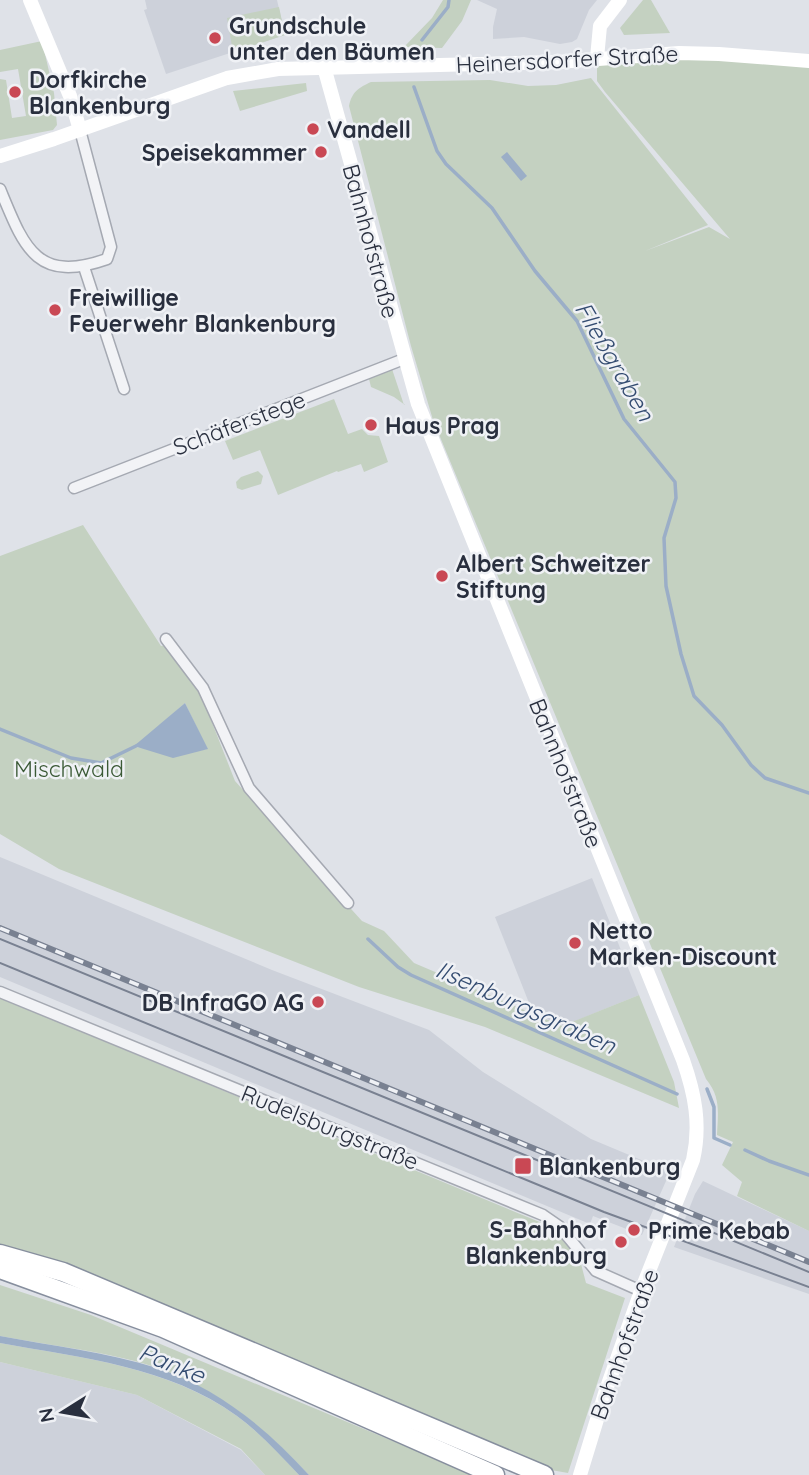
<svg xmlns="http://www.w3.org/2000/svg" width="809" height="1475" viewBox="0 0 809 1475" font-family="Quicksand,sans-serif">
<rect width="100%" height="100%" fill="#dfe2e8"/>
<g fill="#cdd1da">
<polygon points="145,0 277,0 285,35 166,74 144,10 147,9"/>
<polygon points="477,0 597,0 589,10 577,39 572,42 560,44 524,37 493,39 493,27 497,9"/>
<polygon points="0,857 272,970 429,1030 483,1072 591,1139 670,1172 642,1235 593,1216 590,1224 0,977"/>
<polygon points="592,878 639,995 563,1026 533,1013 495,917"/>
<polygon points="703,1181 809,1231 809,1294 674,1247 695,1194"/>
<polygon points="0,1362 137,1395 241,1450 265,1475 0,1475"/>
</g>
<g fill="#c4d1c1" fill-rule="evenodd">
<polygon points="443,0 471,0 462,21 442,48 404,47 432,18"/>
<polygon points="643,0 651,0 670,33 624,35 620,28"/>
<polygon points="279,7 285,35 233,52 227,18"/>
<polygon points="42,41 54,93 57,125 53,130 0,140 0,79 6,80 12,118 26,116 18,69 0,72 0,50"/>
<path d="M597 58 809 61V1231L737 1196 742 1182 722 1165 733 1142 717 1135C718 1113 721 1097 706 1079L433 420 411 346 349 106C352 92 358 88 371 82L490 80 528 86 556 85 591 78 708 225 645 251 709 227 730 239 605 92 597 81Z"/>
<polygon points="306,83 307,91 240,111 233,91"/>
<polygon points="392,369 404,405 405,405 394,397 371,387 369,379"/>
<polygon points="334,399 348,434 362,429 368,435 379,436 388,462 364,472 361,464 338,472 337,471 278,495 260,450 233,460 225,441"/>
<polygon points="258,471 263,476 261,484 242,490 237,488 236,482 241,477"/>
<path d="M83 525 161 646 166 645 200 692 235 781 362 921 384 931 414 963 562 1026 639 995 674 1082 679 1108 485 1027 359 987 59 869 0 834V556ZM185 703 207 749 197 751 135 747Z"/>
<polygon points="0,998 542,1223 562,1239 580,1260 586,1283 625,1298 568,1473 551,1470 0,1247"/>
<path d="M0 1285 91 1315 474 1475H309C267 1430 221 1392 163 1370 115 1352 51 1346 0 1336Z"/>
<path d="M0 1343C82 1358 167 1366 237 1416 260 1433 280 1454 299 1475H265L241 1449 137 1395 0 1362Z"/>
</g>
<g fill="#9baec7">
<polygon points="507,152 527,176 521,181 501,157"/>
<polygon points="185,703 208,749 173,758 134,746"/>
<path d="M0 1336C52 1346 107 1352 157 1368 218 1388 267 1429 309 1475H299C279 1454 260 1433 237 1416 168 1366 82 1358 0 1343Z"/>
</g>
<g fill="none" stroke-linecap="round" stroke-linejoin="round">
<g stroke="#9baec7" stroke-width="3.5">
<polyline points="422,40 448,7 449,0"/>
<polyline points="414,87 437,151 446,164 492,208 535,271 577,321 624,419 675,482 676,498 664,538 666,586 681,654 694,696 722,725 751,765 765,778 809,793"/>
<polyline points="0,729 71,758 101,763 138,745"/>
<polyline points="368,939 398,967 411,975 677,1094"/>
<polyline points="707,1089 714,1107 714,1138 730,1145"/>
<polyline points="745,1150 769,1161 809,1175"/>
</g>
<defs>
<g id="street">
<path d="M0 189C24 247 36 284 107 259L111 247 80 130"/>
<polyline points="84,267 124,389"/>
<polyline points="74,488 404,359"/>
<polyline points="166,639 203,688 249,788 348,903"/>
<polyline points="0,992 543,1215 559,1226 596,1271 641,1291"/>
</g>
<g id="highway">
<polyline points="0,1254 63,1272 544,1475"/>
<polyline points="0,1269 163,1328 495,1475"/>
</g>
</defs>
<use href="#street" stroke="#a5a9b2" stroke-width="13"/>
<use href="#highway" stroke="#878f9e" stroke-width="21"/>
<use href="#street" stroke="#f2f3f6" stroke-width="10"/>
<g stroke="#fff" stroke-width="14">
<polyline points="30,0 70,96 80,130"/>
<polyline points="597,58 600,26 620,0"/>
<path d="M324 67 418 404 683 1060C695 1094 701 1125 693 1160L641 1291 606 1390 580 1475"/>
<polyline points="0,156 54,139 227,78 278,69 558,62 679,53 719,54 809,61"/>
</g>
<use href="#highway" stroke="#fff" stroke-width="18"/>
<g stroke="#798191" stroke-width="2">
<polyline points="0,939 809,1272"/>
<polyline points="0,963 604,1212 809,1287"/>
</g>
<defs>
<polyline id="rail" points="0,928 809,1262"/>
</defs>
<use href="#rail" stroke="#798191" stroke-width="6"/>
<use href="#rail" stroke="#eff1f5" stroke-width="3.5" stroke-dasharray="10" stroke-linecap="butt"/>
</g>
<g fill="#c94854" stroke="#eff1f5" stroke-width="2.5">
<circle cx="215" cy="38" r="7"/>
<circle cx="15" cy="92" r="7"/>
<circle cx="313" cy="129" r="7"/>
<circle cx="321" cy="152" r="7"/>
<circle cx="55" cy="310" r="7"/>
<circle cx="371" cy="425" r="7"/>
<circle cx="442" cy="576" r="7"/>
<circle cx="575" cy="943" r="7"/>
<circle cx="318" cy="1002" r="7"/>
<rect x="514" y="1157" width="18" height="18" rx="3.5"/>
<circle cx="634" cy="1230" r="7"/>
<circle cx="621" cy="1242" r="7"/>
</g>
<g text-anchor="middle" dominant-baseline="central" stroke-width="5" stroke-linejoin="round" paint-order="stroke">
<g font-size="23" font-weight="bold" fill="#292f3e" stroke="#eff1f5" text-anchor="start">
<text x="229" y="25">Grundschule<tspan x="229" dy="26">unter den Bäumen</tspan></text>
<text x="29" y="79">Dorfkirche<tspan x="29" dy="26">Blankenburg</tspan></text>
<text x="327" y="129">Vandell</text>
<text x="307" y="152" text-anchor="end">Speisekammer</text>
<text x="69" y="297">Freiwillige<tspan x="69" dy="26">Feuerwehr Blankenburg</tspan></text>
<text x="385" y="425">Haus Prag</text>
<text x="456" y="563">Albert Schweitzer<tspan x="456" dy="26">Stiftung</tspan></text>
<text x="589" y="930">Netto<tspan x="589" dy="26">Marken-Discount</tspan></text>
<text x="304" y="1002" text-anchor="end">DB InfraGO AG</text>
<text x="539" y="1166">Blankenburg</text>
<text x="607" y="1229" text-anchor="end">S-Bahnhof<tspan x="607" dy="26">Blankenburg</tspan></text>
<text x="648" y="1230">Prime Kebab</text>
</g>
<g font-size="23" fill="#292f3e" stroke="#eff1f5">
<text transform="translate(567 59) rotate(-3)">Heinersdorfer Straße</text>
<text transform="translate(371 241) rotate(75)">Bahnhofstraße</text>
<text transform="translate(239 423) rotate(-21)">Schäferstege</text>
<text transform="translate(566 773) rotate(68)">Bahnhofstraße</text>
<text transform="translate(330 1127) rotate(22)">Rudelsburgstraße</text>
<text transform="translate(624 1344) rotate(-70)">Bahnhofstraße</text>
</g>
<g font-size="23" fill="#3b5a36" stroke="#eff1f5">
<text x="69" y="768">Mischwald</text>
</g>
<g font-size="24" font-style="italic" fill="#344c71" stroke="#eff1f5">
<text transform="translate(615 361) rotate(60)">Fließgraben</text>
<text transform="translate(526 1007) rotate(24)">Ilsenburgsgraben</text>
<text transform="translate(172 1363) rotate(22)">Panke</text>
</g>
</g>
<g transform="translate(63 1412) rotate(259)" stroke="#eff1f5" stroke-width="5" paint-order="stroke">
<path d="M0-5L12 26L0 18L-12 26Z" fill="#292f3e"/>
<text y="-10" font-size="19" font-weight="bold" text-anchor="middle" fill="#292f3e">N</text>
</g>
</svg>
